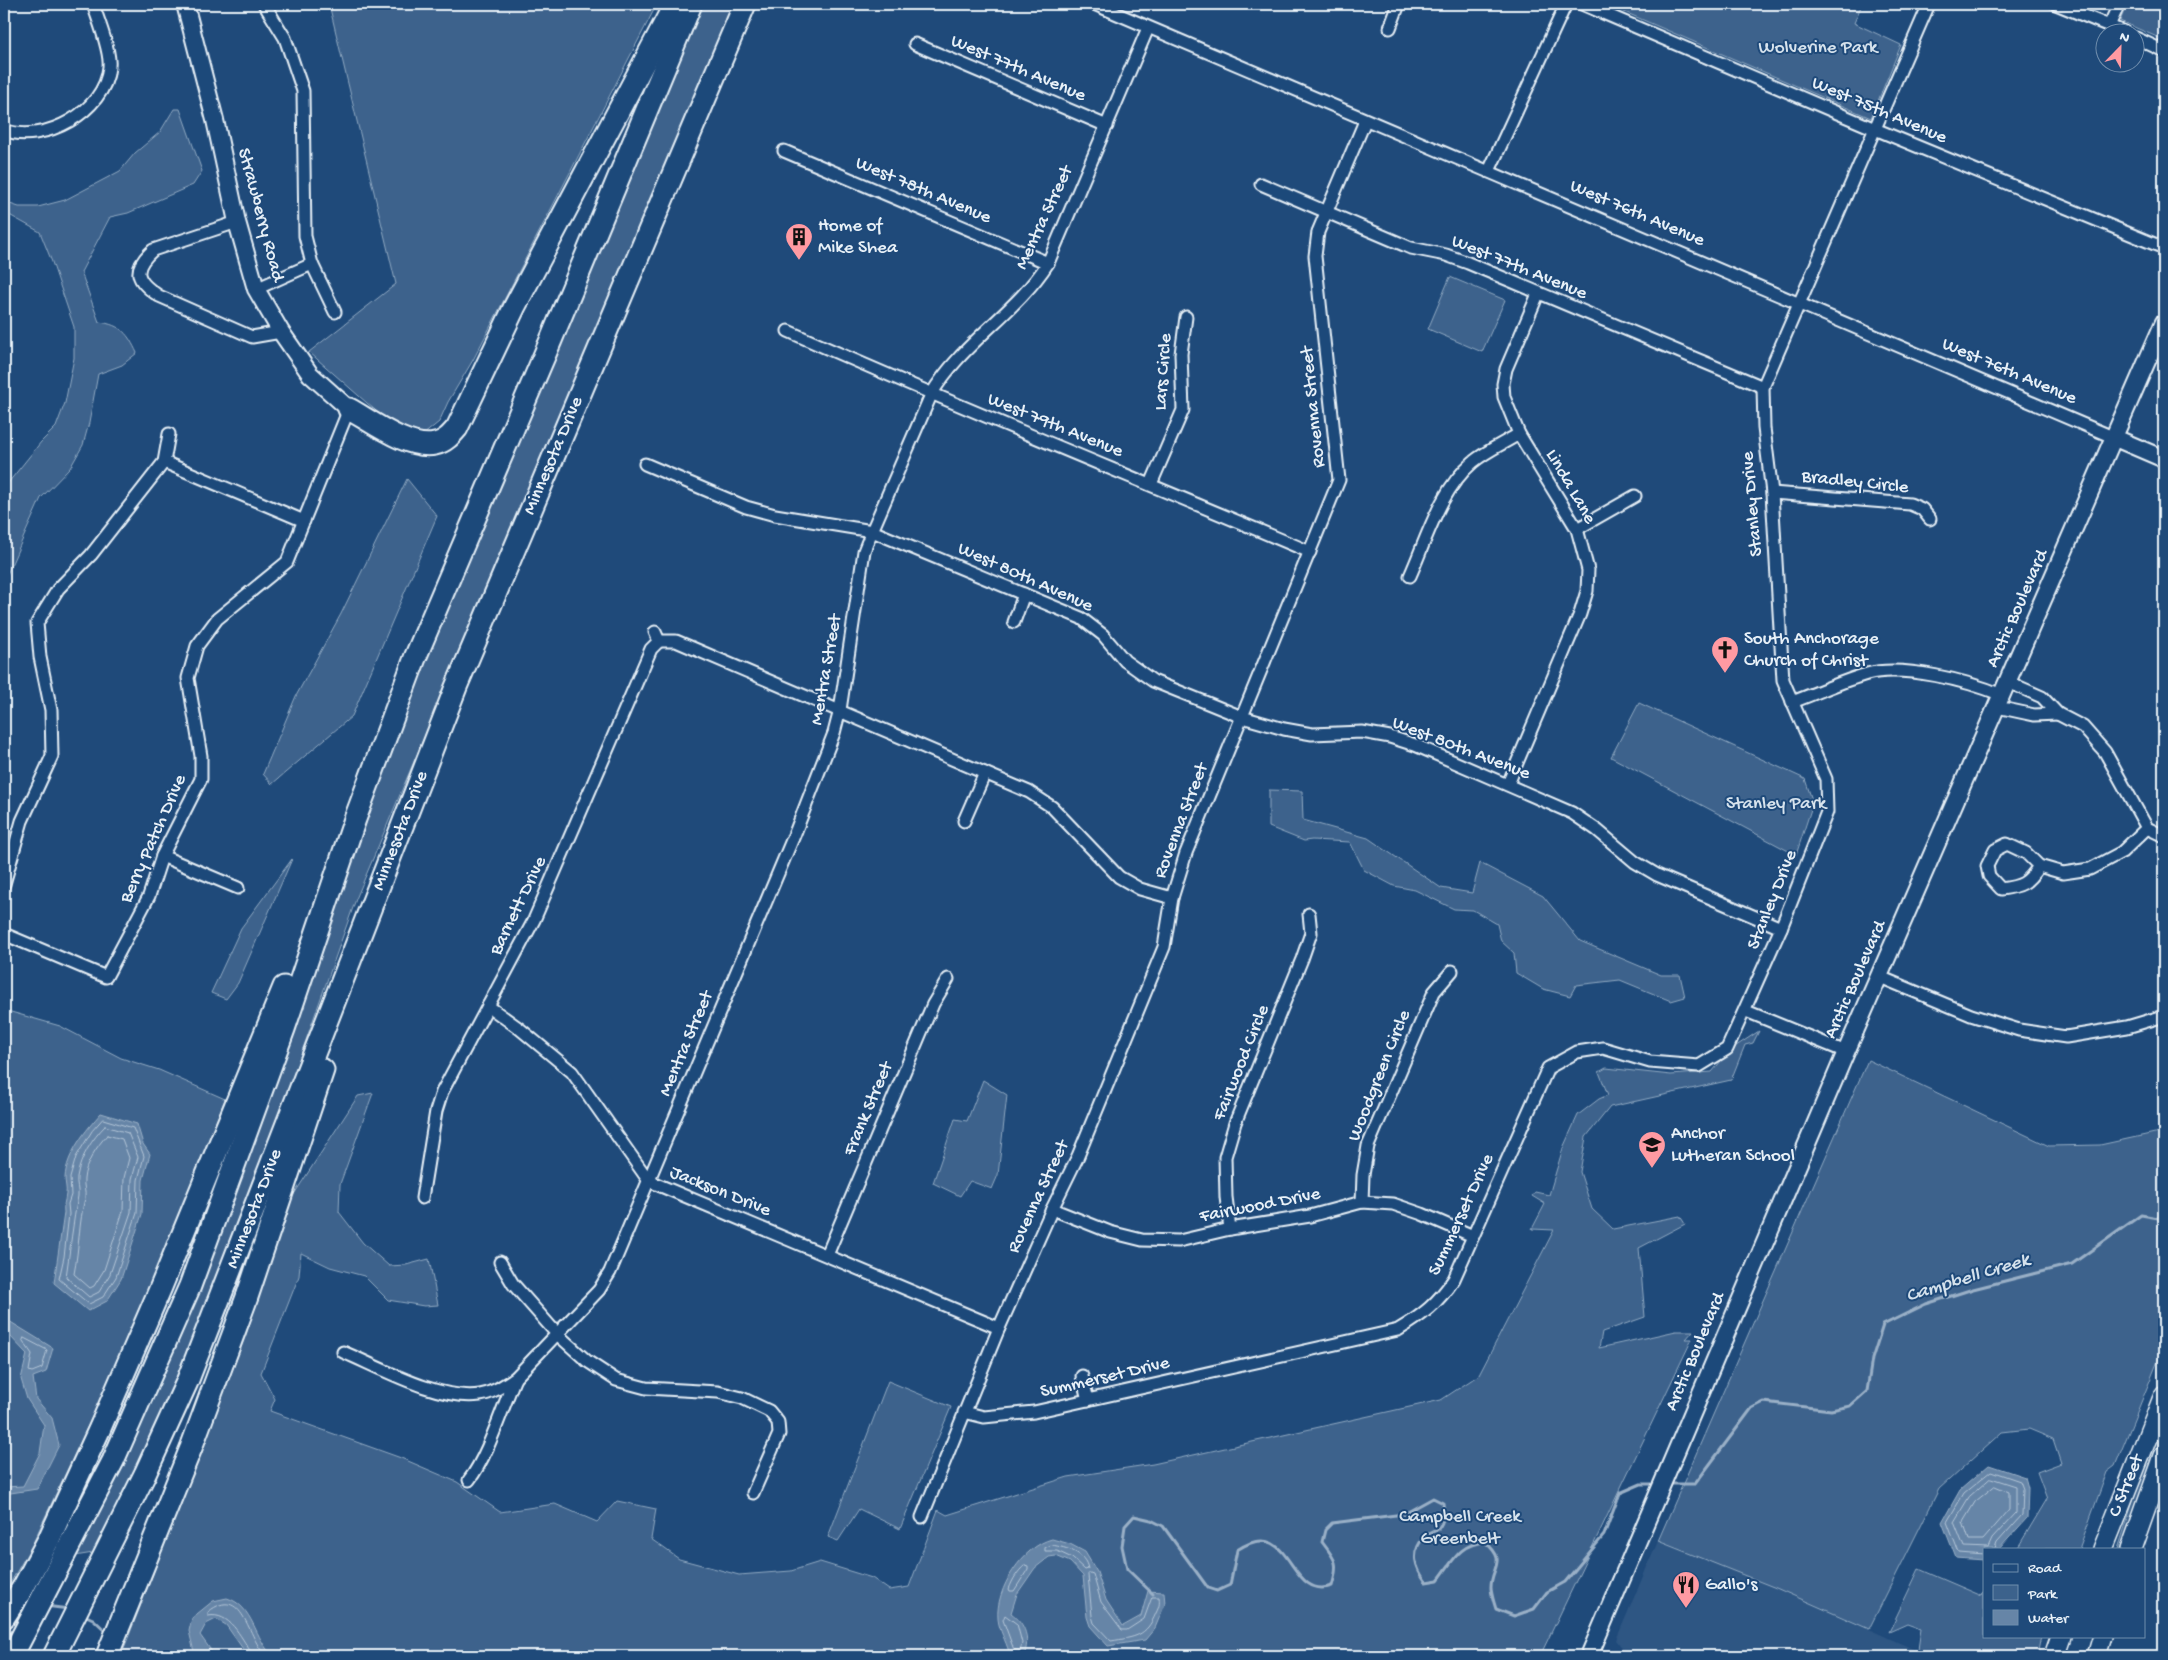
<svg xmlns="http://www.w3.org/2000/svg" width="2168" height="1660" viewBox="0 0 2168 1660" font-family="'Gochi Hand',sans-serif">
<rect width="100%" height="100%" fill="#1f4a7a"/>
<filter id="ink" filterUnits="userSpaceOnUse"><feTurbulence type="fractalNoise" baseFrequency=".02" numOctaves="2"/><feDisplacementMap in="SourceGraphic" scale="10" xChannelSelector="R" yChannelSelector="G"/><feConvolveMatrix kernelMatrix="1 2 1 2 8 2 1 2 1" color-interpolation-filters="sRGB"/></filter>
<g filter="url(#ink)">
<polygon fill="#2e5683" points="1658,1541 1765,1583 1913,1649 1910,1656 1629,1656 1616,1640"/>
<g fill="#3c628c" stroke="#92aac2">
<polygon points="329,4 657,4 473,360 448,402 439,422 423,435 392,425 309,352 396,284"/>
<polygon points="702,4 733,4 356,899 278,1119 166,1410 93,1553 75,1556 319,954 424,661"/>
<polygon points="1606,4 1862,4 1854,23 1901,45 1871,118"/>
<polygon points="2127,4 2164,4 2164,40 2120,21"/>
<path d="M174 109H180L202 171 193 185 128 213 110 217 81 272 99 322C122 325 128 334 137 353L122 365 98 374 89 423 83 445 70 468 41 498 4 581V488L41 442 56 427 65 403 74 358V327L52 262 40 232 4 212V202L19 207H38L65 200 120 171 135 153 160 132Z"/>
<polygon points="1450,277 1505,300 1482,352 1428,329"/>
<polygon points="407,479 437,516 352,716 272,784 263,774 296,696 341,614"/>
<polygon points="1639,703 1805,779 1813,803 1796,855 1611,757"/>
<polygon points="1269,790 1302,791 1303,820 1368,838 1441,888 1472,893 1480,863 1543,896 1580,941 1661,975 1680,975 1685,997 1671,1001 1620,980 1576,985 1570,996 1543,989 1516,973 1514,953 1501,941 1497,924 1473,910 1454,909 1415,890 1394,886 1364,870 1350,842 1312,840 1304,841 1269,827"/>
<polygon points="292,859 238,983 226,999 211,993 241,928"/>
<polygon points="4,1010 60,1026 121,1058 159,1070 225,1099 153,1281 98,1404 32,1545 4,1594"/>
<polygon points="1759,1031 1753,1043 1745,1045 1731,1080 1610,1107 1586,1137 1580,1172 1592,1209 1613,1229 1680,1216 1685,1224 1639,1248 1645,1317 1602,1332 1599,1348 1676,1331 1693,1331 1686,1339 1692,1339 1540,1656 121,1656 246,1335 287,1205 358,1096 373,1093 340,1184 339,1212 363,1243 389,1266 406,1265 429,1259 438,1305 424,1306 388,1300 364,1276 330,1267 301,1253 299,1276 261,1373 275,1399 270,1411 401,1458 457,1482 500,1512 555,1504 597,1522 617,1501 656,1509 651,1539 679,1559 739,1575 791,1571 820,1562 872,1578 889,1590 909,1587 938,1510 947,1515 1068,1477 1153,1464 1441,1400 1479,1375 1554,1230 1532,1229 1545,1204 1532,1196 1535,1192 1549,1195 1563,1148 1578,1115 1599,1099 1608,1095 1599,1072 1606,1068 1671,1075 1712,1072 1730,1050"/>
<polygon points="1868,1060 2049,1146 2100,1145 2164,1131 2164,1346 2115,1466 2107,1472 2079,1549 2017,1549 2047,1499 2037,1472 2061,1463 2053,1439 2029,1429 2002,1432 1939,1489 1869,1629 1776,1588 1658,1541"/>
<polygon points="983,1080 1007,1095 998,1175 992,1189 970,1181 960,1196 933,1183 955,1119 967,1121"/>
<polygon points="888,1381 951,1407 900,1529 859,1509 838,1541 828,1537"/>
<polygon points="2164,1415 2164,1430 2121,1549 2118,1549 2142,1473"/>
<polygon points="1919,1569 1982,1596 1984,1592 1984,1636 2041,1636 2037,1656 1917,1656 1921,1629 1907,1624 1889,1632"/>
</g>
<g fill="#6685a7" stroke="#9ab0c7">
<path d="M101 1113 137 1124 143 1144 150 1154 143 1180 142 1214 121 1279 107 1301 88 1311 54 1283 64 1213C63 1205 65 1202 66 1194 67 1189 65 1183 65 1178 66 1154 86 1130 101 1113Z"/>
<polygon points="4,1318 53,1348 46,1372 33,1377 36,1399 52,1418 59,1445 37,1489 4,1494 4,1487 23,1486 40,1453 44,1425 27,1399 21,1379 27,1354 8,1334 4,1335"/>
<polygon points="1989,1465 2025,1477 2028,1488 2027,1518 1999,1549 1984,1549 1984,1560 1956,1558 1942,1522 1960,1490"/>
<path d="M1052 1539 1070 1544 1085 1552 1097 1572 1106 1600 1123 1626 1141 1616 1148 1591 1164 1592 1165 1604 1155 1628 1145 1640 1108 1646 1090 1626 1087 1617 1083 1576 1070 1562 1056 1556 1049 1557 1035 1568 1017 1594 1011 1613C1026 1624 1030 1639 1024 1656H1008L1009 1652C1006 1641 999 1630 998 1619 995 1589 1023 1546 1052 1539Z"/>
<path d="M227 1598C254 1606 254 1639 273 1656H248L226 1625 216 1619 206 1624 200 1635 215 1656H195L189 1631 192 1618 213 1601Z"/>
</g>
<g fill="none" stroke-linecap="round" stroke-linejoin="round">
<g stroke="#b4c6d8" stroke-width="1">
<polygon points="103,1119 133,1128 144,1156 138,1180 137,1213 116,1277 103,1297 89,1304 59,1279 64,1257 69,1214 68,1204 71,1195 70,1178 76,1157 92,1131"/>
<path d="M105 1126 128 1133 138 1157 132 1179 131 1212 110 1274 99 1292 89 1297 66 1277C70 1250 73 1222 78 1196 79 1190 76 1183 77 1177 80 1158 92 1139 105 1126Z"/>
<path d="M107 1135 122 1139 129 1158 124 1178 123 1211 104 1270 94 1286 90 1288 74 1274C79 1249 79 1222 85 1198 86 1192 83 1185 84 1179 85 1164 97 1146 107 1135Z"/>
<polygon points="24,1338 47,1350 42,1368 32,1372 29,1371 32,1354 23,1341"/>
<polygon points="1991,1478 2016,1486 2016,1513 1992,1539 1988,1548 1964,1547 1954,1522 1969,1497"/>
<polygon points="1995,1486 2009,1492 2009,1510 1983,1540 1969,1540 1963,1522 1975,1502"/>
<path d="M1052 1545C1067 1548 1085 1552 1088 1569L1085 1570 1072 1558 1057 1551H1045V1548Z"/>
<polyline points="1984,1555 1959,1553 1947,1522 1964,1493 1991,1471 2020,1481 2023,1489 2022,1515 1997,1543 1995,1549"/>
<path d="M1025 1565 1028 1566V1569L1014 1591H1010L1009 1589C1013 1579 1017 1572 1025 1565Z"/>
<path d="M1090 1573 1093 1574 1101 1602 1122 1630H1127L1144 1619 1152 1597H1159C1160 1604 1159 1607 1156 1613 1146 1637 1135 1637 1111 1641L1094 1623 1092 1616 1088 1575Z"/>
<path d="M252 1656 251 1652C240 1636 230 1612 208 1616V1612C244 1583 247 1639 266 1656"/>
<polyline points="1013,1656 1014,1650 1003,1620 1005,1615 1017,1624 1022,1643 1019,1656"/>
</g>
<g stroke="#9ab0c7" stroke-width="3">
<polyline points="1669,1484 1695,1484 1752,1408 1764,1402 1831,1410 1850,1406 1867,1391 1872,1359 1883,1325 1926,1304 1973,1289 2072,1264 2141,1215 2164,1219"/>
<path d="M1153 1594 1127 1569 1122 1546 1125 1526 1134 1516 1151 1520 1163 1526 1208 1588 1217 1591 1230 1585 1237 1550C1293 1513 1287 1602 1332 1586 1339 1563 1336 1560 1322 1542L1325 1530 1332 1523 1404 1514 1433 1498 1443 1503C1444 1512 1445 1521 1438 1529 1434 1532 1428 1533 1424 1537 1410 1553 1415 1567 1426 1582L1438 1580C1453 1561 1459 1544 1485 1542 1509 1562 1490 1567 1491 1589 1492 1596 1494 1603 1496 1609L1514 1616 1534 1609 1547 1592 1565 1582 1604 1535 1620 1493 1641 1484H1658"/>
<polyline points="45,1606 69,1609"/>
<polyline points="84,1615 93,1619 109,1634"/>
</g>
<defs>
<g id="street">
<polyline points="264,4 285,38 303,91 305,236 312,264 335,312"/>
<polyline points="1094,4 2115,438"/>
<polyline points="1582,4 1875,129 2164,248"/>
<polyline points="2056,4 2124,32"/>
<polyline points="2109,26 2119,4"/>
<polyline points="1390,28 1399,4"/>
<polyline points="2136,38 2164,51"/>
<polyline points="915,44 1107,126"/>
<path d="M4 130C43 145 105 112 109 67 111 51 98 20 93 4"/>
<polyline points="784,151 1048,263"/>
<polyline points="1489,171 1566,4"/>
<polyline points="1261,184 1411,248 1446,255 1468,263 1763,387"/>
<path d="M237 222 153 250C131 270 136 281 159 296L252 337 281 332"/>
<polyline points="256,289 312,264"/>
<path d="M788 331C960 408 1136 478 1310 552"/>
<polyline points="164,462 304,521"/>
<polyline points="645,464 746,507 775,515 872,531 1081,618 1103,635 1125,661 1153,681 1242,717 1284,729 1312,734 1362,732 1390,737 1415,745 1572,813 1597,830 1635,862 1657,875 1781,928"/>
<polyline points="1151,484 1183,410 1181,354 1186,317"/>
<polyline points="1772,493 1910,504 1922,509 1930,519"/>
<polyline points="1577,529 1635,496"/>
<path d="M1410 576C1427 538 1440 490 1473 462 1486 451 1504 443 1519 434"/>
<polyline points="1014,622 1024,594"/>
<polyline points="659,641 676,641 1029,792 1052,807 1119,877 1140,889 1172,898"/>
<polyline points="2008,682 2042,697 2058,714 2083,727 2105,752 2147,828 2164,836"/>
<path d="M1792 702C1817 693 1842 681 1867 674 1902 664 1968 681 2002 695"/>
<polyline points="1997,707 2034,715 2058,714"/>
<polyline points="1508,784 1580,614 1587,591 1588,570 1577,529 1519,434 1504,397 1503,384 1506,369 1538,294"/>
<polyline points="964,821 985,773"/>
<polyline points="162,856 238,888"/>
<path d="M2039 866C2027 884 2022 886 2001 889L1989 876 1987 866 1995 850 2007 844 2026 853 2039 866 2063 873 2090 869 2122 852 2147 828"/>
<polyline points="4,884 22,821 52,756 51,710 40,657 37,623 58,589 91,555 164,462 169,434"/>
<polyline points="4,934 106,977 149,896 162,856 201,779 201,756 188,678 197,646 217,619 287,562 349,409"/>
<polyline points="1880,977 1971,1015 2019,1030 2066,1037 2127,1027 2164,1016"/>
<polyline points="488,1006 520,1029 572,1072 649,1181 999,1328"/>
<polyline points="1746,1011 1846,1052"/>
<polyline points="422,1198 436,1111 442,1092 534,920 651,649 659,641 655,632"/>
<polyline points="1362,1202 1363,1175 1368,1146 1434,992 1452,971"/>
<polyline points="1052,1209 1110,1232 1142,1240 1179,1241 1230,1229 1310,1216 1362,1202 1393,1204 1422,1214 1473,1236"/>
<polyline points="1230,1229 1226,1197 1225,1157 1235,1123 1302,959 1311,933 1309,914"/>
<polyline points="827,1255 933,1004 948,979"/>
<polyline points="500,1262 513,1284 557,1334 587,1361 616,1380 646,1388 718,1392 742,1398 769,1411 778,1422 779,1434 753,1493"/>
<path d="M343 1352C381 1368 439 1401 480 1395 493 1393 504 1385 515 1378L599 1290 610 1272 795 833 834 733 840 710 864 551 872 531 931 395C961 343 1016 313 1048 263L1148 28"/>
<polyline points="1082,1376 1088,1400"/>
<path d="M964 1412 984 1417 1034 1412 1398 1330C1423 1315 1438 1303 1454 1279L1548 1068 1577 1052 1603 1048 1650 1062 1699 1066 1727 1049 1781 928 1827 812 1826 779 1783 680 1772 493 1764 428 1763 387 1929 4"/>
<path d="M469 1480C487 1458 503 1406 515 1378"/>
<polyline points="922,1517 999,1328 1052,1209 1078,1156 1164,947 1172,898 1186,853 1339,480 1315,256 1318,232 1365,121"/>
</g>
<g id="secondary">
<polyline points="185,4 215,120 237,222 256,289 281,332 310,374 349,409"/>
<polyline points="2115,438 2164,459"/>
<polyline points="1589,1656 1846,1052 2164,322"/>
</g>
<g id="primary">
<polyline points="2103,1549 2164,1395"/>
<polyline points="2131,1549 2164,1456"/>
<polyline points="2054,1656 2061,1636"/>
<polyline points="2096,1656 2102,1636"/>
</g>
<g id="highway">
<path d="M349 409C371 421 409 450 435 444 445 442 451 435 457 428L515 306 675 4"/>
<polyline points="4,1617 24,1586 49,1539 100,1428 161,1287 284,987"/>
<polyline points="12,1656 113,1461 190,1286 284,1029 355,819 415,658 551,340 691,4"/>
<polyline points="54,1656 145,1474 187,1382 456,687 745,4"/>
<polyline points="107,1656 191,1448 247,1297 323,1070"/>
</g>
</defs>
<use href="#street" stroke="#e8f1f8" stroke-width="15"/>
<use href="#secondary" stroke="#e8f1f8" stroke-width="20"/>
<use href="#primary" stroke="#e8f1f8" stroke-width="22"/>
<use href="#highway" stroke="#e8f1f8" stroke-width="25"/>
<use href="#street" stroke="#1f4a7a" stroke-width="11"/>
<use href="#secondary" stroke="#1f4a7a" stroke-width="16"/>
<use href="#primary" stroke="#1f4a7a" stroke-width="19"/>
<use href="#highway" stroke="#1f4a7a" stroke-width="21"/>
</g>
</g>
<defs>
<symbol id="building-pin" viewBox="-11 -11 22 30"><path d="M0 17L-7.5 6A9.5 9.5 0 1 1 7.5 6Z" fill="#ff9aa2" stroke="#1f4a7a"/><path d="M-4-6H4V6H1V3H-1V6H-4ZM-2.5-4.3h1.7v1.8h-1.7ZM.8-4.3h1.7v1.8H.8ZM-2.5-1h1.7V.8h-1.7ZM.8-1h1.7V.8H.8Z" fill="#111"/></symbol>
<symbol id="church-pin" viewBox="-11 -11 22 30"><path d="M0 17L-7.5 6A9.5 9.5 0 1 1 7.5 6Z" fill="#ff9aa2" stroke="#1f4a7a"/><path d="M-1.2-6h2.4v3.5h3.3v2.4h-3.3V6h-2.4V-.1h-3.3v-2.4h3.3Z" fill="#111"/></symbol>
<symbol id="school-pin" viewBox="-11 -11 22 30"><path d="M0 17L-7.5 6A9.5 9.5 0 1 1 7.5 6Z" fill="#ff9aa2" stroke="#1f4a7a"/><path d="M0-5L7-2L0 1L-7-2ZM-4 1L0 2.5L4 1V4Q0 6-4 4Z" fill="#111"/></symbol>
<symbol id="restaurant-pin" viewBox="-11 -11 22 30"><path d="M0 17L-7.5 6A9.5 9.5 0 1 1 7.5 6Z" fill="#ff9aa2" stroke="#1f4a7a"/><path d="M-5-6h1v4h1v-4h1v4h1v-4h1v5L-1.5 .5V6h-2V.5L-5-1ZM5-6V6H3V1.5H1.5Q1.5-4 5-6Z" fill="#111"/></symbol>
</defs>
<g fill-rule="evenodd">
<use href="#building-pin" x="783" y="221" width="32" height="43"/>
<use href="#church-pin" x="1709" y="634" width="32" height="43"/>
<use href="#school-pin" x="1636" y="1129" width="32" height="43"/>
<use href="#restaurant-pin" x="1670" y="1569" width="32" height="43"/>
</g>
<g text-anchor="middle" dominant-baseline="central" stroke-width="4" stroke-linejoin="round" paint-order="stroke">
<g font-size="19" fill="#d7e3ed" stroke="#1f4a7a">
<text x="1818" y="48">Wolverine Park</text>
<text x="1776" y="804">Stanley Park</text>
<text x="1460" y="1517">Campbell Creek<tspan x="1460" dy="22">Greenbelt</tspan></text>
</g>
<g font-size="19" fill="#e8f1f8" stroke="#1f4a7a">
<text transform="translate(1018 69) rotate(23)">West 77th Avenue</text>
<text transform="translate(1879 111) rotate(23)">West 75th Avenue</text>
<text transform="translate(923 191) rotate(23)">West 78th Avenue</text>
<text transform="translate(1637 214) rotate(23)">West 76th Avenue</text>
<text transform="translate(260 215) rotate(75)">Strawberry Road</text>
<text transform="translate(1045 218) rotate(-65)">Mentra Street</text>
<text transform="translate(1519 268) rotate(22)">West 77th Avenue</text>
<text transform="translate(1164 372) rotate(-86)">Lars Circle</text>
<text transform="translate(2009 372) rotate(23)">West 76th Avenue</text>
<text transform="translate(1314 407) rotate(-96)">Rovenna Street</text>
<text transform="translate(1055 426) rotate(22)">West 79th Avenue</text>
<text transform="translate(554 456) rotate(-67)">Minnesota Drive</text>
<text transform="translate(1855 483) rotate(6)">Bradley Circle</text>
<text transform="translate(1570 487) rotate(60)">Linda Lane</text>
<text transform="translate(1753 504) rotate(-95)">Stanley Drive</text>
<text transform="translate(1025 578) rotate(24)">West 80th Avenue</text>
<text transform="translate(2018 609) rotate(-66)">Arctic Boulevard</text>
<text transform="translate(827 670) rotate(-80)">Mentra Street</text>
<text transform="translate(1461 749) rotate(21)">West 80th Avenue</text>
<text transform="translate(1182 821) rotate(-69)">Rovenna Street</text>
<text transform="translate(401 831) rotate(-69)">Minnesota Drive</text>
<text transform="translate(154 839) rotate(-66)">Berry Patch Drive</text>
<text transform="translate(1773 900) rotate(-68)">Stanley Drive</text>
<text transform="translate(519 906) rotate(-64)">Barnett Drive</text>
<text transform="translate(1856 980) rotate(-66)">Arctic Boulevard</text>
<text transform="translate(687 1044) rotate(-67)">Mentra Street</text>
<text transform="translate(1242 1063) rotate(-68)">Fairwood Circle</text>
<text transform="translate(1380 1076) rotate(-68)">Woodgreen Circle</text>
<text transform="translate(869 1109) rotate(-67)">Frank Street</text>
<text transform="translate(720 1192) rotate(22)">Jackson Drive</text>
<text transform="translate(1039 1197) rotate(-65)">Rovenna Street</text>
<text transform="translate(1260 1206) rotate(-11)">Fairwood Drive</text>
<text transform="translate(255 1209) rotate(-69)">Minnesota Drive</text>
<text transform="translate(1462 1215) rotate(-65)">Summerset Drive</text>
<text transform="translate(1696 1352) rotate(-67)">Arctic Boulevard</text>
<text transform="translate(1105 1378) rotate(-13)">Summerset Drive</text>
<text transform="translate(2127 1486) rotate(-68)">C Street</text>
</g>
<g font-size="19" fill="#e8f1f8" stroke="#1f4a7a" text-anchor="start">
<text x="818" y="226">Home of<tspan x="818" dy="22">Mike Shea</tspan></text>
<text x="1744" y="639">South Anchorage<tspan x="1744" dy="22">Church of Christ</tspan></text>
<text x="1671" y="1134">Anchor<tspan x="1671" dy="22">Lutheran School</tspan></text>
<text x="1705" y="1585">Gallo's</text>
</g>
<g font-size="20" font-style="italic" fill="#d4e1ec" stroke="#1f4a7a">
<text transform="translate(1968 1279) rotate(-17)">Campbell Creek</text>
</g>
</g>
<rect width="2168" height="1660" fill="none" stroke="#1f4a7a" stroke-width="20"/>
<rect x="10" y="10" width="2148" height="1640" fill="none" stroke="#e8f1f8" stroke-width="2" filter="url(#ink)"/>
<rect x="1983" y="1548" width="162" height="90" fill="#1f4a7a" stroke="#6f8dac"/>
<rect x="1993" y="1564" width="25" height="8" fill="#1f4a7a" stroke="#6f8dac"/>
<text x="2028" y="1572" font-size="15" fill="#e8f1f8">Road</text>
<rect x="1993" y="1585" width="25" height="15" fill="#3c628c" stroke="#6f8dac"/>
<text x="2028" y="1598" font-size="15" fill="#e8f1f8">Park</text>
<rect x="1993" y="1610" width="25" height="15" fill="#6685a7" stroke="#6f8dac"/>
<text x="2028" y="1622" font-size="15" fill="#e8f1f8">Water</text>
<g transform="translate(2120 48) rotate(23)"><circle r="24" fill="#1f4a7a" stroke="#6f8dac"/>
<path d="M0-4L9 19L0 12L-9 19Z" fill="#ff9aa2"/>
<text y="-8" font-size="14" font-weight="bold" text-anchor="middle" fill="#e8f1f8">N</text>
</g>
</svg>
